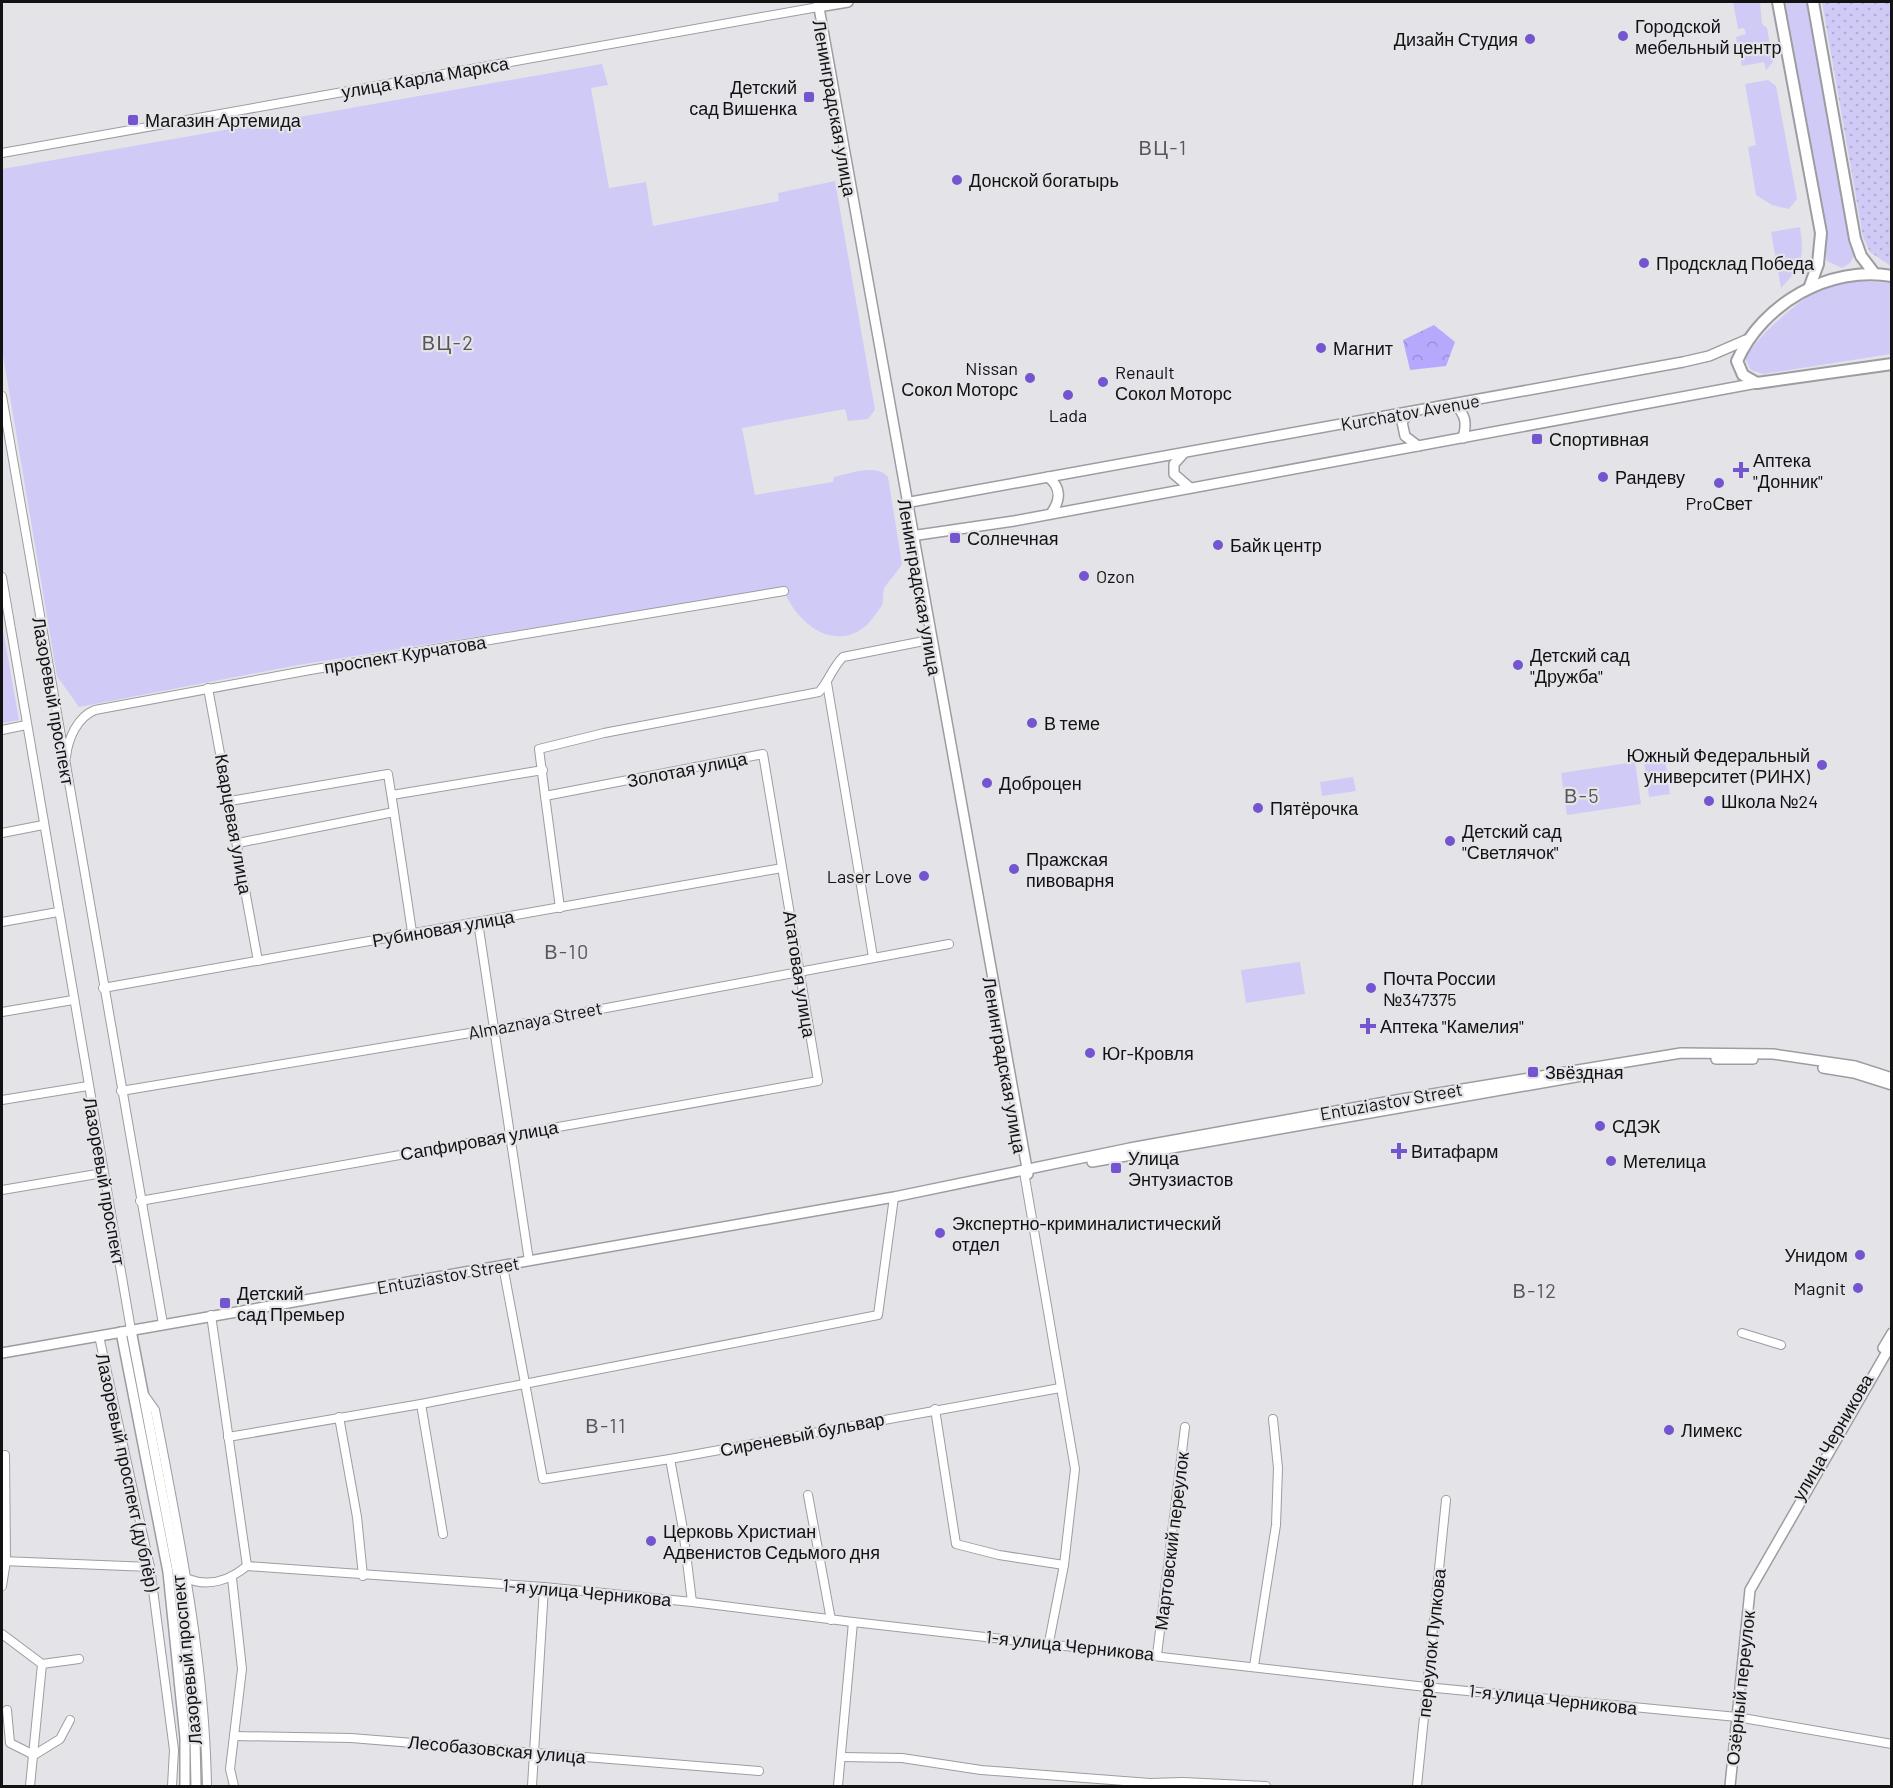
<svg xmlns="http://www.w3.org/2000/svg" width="1893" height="1788" viewBox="0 0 1893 1788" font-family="Barlow,sans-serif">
<defs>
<pattern id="forest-crowns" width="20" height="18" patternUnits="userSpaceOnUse" patternTransform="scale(1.5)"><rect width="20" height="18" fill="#b5a8fd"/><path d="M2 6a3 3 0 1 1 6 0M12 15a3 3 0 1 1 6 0" fill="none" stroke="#9b90d8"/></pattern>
<pattern id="park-dots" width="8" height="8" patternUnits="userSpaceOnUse" patternTransform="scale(1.5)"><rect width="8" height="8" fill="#cfcbf6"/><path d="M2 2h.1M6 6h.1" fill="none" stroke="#b1add2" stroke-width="1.8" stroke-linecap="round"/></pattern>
</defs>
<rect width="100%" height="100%" fill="#e3e3e8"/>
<g fill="#cfcbf6">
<polygon points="1733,2 1760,2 1762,24 1767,28 1773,62 1766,70 1764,62 1742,66 1736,37 1746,34 1744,28 1738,29"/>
<polygon points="1781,2 1811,2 1855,254 1850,263 1842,268 1827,261"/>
<path d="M602 64 608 85 591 88 609 188 646 182 653 226 779 201 778 193 835 181 875 410 868 419 848 421 845 409 742 428 755 495 833 482 834 477C849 474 876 463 888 477L902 564C897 573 890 579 885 587 882 592 884 599 882 605 879 610 872 619 868 624 834 655 795 622 783 588L298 665 79 707 57 676 2 349V169Z"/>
<polygon points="1768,80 1776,86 1797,199 1789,209 1772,205 1756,195 1748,147 1756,145 1745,84"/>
<path d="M1800 227C1804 257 1803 265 1781 288L1771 232Z"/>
<path d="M1856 281 1891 283V354L1763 374 1751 370 1746 360C1749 342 1806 294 1824 287 1834 283 1845 282 1856 281Z"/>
<polygon points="2,625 19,720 2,723"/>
<polygon points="1665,759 1670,794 1649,797 1644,762"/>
<polygon points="1635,762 1641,804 1567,815 1561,773"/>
<polygon points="1353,777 1356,791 1322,796 1320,782"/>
<polygon points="1300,962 1305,994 1246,1003 1241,970"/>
</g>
<polygon fill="url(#forest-crowns)" points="1434,325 1455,342 1446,366 1410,370 1403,340"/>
<polygon fill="url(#park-dots)" points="1822,2 1891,2 1891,266 1870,252 1863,237"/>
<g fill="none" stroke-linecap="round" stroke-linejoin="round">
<defs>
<g id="minor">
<polyline points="2,153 818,7"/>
<polyline points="2,396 163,1324"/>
<polyline points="2,577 131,1330"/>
<polyline points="827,683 873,957"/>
<polyline points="208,688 258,961"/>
<polyline points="2,730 26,725"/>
<path d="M66 757C68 739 77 717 95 710L310 670 784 591"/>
<polyline points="392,795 543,770"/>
<polyline points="545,796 560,908"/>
<polyline points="230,801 388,774 394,812"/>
<polyline points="2,833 43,825"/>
<polyline points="238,843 394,812 412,932"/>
<polyline points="2,922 58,912"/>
<polyline points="478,922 529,1261"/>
<polyline points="103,988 782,868"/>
<polyline points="2,1012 73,1000"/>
<polyline points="121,1091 494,1029 949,944"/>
<polyline points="2,1100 88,1086"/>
<polyline points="1024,1172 1075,1469 1064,1565 1049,1642"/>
<polyline points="2,1190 103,1173"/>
<path d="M140 1201 818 1081 763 754 545 796 539 749 604 733 819 692C829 681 832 668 843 657L929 640"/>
<polyline points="503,1266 543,1479 670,1459 1060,1388"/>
<polyline points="211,1315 247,1566"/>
<polyline points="1742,1333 1781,1345"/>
<polyline points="99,1336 150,1567 174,1750 172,1786"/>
<path d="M145 1396 155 1410C179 1535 205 1659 207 1786"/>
<polyline points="421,1404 443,1534"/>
<polyline points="935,1409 956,1544 999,1555 1064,1565"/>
<polyline points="339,1417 357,1517 363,1576"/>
<polyline points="228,1437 421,1404 878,1315 894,1197"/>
<polyline points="670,1459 683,1529 692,1602"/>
<polyline points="808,1495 831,1620"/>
<polyline points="2,1561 150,1567"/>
<polyline points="247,1566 544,1587 692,1602 853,1622 1426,1687 1737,1717 1892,1744"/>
<polyline points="232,1578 242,1669 230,1769 234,1786"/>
<path d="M188 1579C209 1587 230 1580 247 1566"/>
<polyline points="2,1586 6,1561 5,1455"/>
<polyline points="2,1634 42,1664 30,1786"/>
<polyline points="1157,1655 1185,1427"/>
<polyline points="42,1664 79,1659"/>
<polyline points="1254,1666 1276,1525 1278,1468 1273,1419"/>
<polyline points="7,1710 10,1743 34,1755 60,1739 70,1720"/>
<polyline points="234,1736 351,1738 759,1771"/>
<polyline points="841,1757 902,1758 981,1770 1150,1783 1183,1782 1266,1786"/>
<polyline points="532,1786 544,1587"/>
<polyline points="838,1786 853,1622"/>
<polyline points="1417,1786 1446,1500"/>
</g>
<g id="tertiary">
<polyline points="818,2 1028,1174"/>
<polyline points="818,7 848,2"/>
<path d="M1455 404C1466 416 1467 423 1463 438"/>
<polyline points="1410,412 1402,422 1405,436 1418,446"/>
<polyline points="1184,453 1174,464 1174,474 1189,487"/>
<path d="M1048 477C1061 487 1061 499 1052 512"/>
<polyline points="905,503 1683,362 1709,356 1746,340"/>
<polyline points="911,536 1014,521 1757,383"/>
<polyline points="1716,1059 1753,1059"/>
<polyline points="1823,1068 1854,1073 1892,1085"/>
<polyline points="1092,1162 1610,1071"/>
<polyline points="131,1330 178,1575 195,1738 196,1786"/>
<polyline points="121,1332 168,1572 185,1738 185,1786"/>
<polyline points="1883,1348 1892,1333"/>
<polyline points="2,1353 894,1197 1130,1148 1402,1099 1681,1053 1773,1054 1855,1066 1892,1078"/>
<polyline points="1730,1786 1750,1590 1892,1343"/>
</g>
<g id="secondary">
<polyline points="1778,2 1821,233 1818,264 1810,286"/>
<polyline points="1813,2 1855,239 1861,256 1874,273"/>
<path d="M1892 276C1829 265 1762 304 1737 361L1743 375 1757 383 1892 364"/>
</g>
</defs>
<use href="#minor" stroke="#9d9ca1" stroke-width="10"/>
<use href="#tertiary" stroke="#9d9ca1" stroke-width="12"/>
<use href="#secondary" stroke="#9d9ca1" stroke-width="14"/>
<use href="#minor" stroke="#fff" stroke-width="8"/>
<use href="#tertiary" stroke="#fff" stroke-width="9"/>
<use href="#secondary" stroke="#fff" stroke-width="10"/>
</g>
<g fill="#7255cf" stroke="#e3e3e8" stroke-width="2">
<circle cx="1623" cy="36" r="6"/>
<circle cx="1530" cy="39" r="6"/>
<rect x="803" y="91" width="12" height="12" rx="3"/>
<rect x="127" y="114" width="12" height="12" rx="3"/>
<circle cx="957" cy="180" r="6"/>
<circle cx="1644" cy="263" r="6"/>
<circle cx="1321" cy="348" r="6"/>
<circle cx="1030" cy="378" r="6"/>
<circle cx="1103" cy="382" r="6"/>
<circle cx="1068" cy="395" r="6"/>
<rect x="1531" y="433" width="12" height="12" rx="3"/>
<path d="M1738 461h6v6h6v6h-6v6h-6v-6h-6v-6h6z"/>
<circle cx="1603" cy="477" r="6"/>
<circle cx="1719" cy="483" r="6"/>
<rect x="949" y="532" width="12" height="12" rx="3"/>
<circle cx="1218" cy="545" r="6"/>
<circle cx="1084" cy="576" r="6"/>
<circle cx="1518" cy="665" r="6"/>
<circle cx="1032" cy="723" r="6"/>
<circle cx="1822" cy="765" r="6"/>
<circle cx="987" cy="783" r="6"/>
<circle cx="1709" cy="801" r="6"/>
<circle cx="1258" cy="808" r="6"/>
<circle cx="1450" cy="841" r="6"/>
<circle cx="1014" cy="869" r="6"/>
<circle cx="924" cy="876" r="6"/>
<circle cx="1371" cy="988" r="6"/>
<path d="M1365 1017h6v6h6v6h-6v6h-6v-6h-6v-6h6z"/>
<circle cx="1090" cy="1053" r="6"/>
<rect x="1527" y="1066" width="12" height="12" rx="3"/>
<circle cx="1600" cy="1126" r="6"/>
<path d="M1396 1142h6v6h6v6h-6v6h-6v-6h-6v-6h6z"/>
<circle cx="1611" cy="1161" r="6"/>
<rect x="1110" y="1162" width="12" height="12" rx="3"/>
<circle cx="940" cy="1233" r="6"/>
<circle cx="1860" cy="1255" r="6"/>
<circle cx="1858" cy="1288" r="6"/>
<rect x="219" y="1297" width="12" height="12" rx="3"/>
<circle cx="1669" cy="1430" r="6"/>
<circle cx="651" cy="1541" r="6"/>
</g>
<g text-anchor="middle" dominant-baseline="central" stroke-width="4.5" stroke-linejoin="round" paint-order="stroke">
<g font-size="18" fill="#121213" stroke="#e3e3e8" text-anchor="start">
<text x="1635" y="26">Городской<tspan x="1635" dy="21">мебельный центр</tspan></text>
<text x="1518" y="39" text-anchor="end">Дизайн Студия</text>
<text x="797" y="87" text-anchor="end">Детский<tspan x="797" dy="21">сад Вишенка</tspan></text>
<text x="145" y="120">Магазин Артемида</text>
<text x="969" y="180">Донской богатырь</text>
<text x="1656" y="263">Продсклад Победа</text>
<text x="1333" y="348">Магнит</text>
<text x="1018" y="368" text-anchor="end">Nissan<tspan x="1018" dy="21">Сокол Моторс</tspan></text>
<text x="1115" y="372">Renault<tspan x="1115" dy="21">Сокол Моторс</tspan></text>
<text x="1068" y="415" text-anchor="middle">Lada</text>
<text x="1549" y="439">Спортивная</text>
<text x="1753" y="460">Аптека<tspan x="1753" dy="21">"Донник"</tspan></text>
<text x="1615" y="477">Рандеву</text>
<text x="1719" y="503" text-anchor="middle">ProСвет</text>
<text x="967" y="538">Солнечная</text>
<text x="1230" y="545">Байк центр</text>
<text x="1096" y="576">Ozon</text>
<text x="1530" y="655">Детский сад<tspan x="1530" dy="21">"Дружба"</tspan></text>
<text x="1044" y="723">В теме</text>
<text x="1810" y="755" text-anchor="end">Южный Федеральный<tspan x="1810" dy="21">университет (РИНХ)</tspan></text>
<text x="999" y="783">Доброцен</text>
<text x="1721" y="801">Школа №24</text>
<text x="1270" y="808">Пятёрочка</text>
<text x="1462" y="831">Детский сад<tspan x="1462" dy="21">"Светлячок"</tspan></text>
<text x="1026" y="859">Пражская<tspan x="1026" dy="21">пивоварня</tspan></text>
<text x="912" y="876" text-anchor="end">Laser Love</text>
<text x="1383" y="978">Почта России<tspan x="1383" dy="21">№347375</tspan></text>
<text x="1380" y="1026">Аптека "Камелия"</text>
<text x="1102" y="1053">Юг-Кровля</text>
<text x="1545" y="1072">Звёздная</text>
<text x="1612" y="1126">СДЭК</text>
<text x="1411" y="1151">Витафарм</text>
<text x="1128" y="1158">Улица<tspan x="1128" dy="21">Энтузиастов</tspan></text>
<text x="1623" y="1161">Метелица</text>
<text x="952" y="1223">Экспертно-криминалистический<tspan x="952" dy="21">отдел</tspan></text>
<text x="1848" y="1255" text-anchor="end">Унидом</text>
<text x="1846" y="1288" text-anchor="end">Magnit</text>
<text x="237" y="1293">Детский<tspan x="237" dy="21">сад Премьер</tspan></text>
<text x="1681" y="1430">Лимекс</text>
<text x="663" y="1531">Церковь Христиан<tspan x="663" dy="21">Адвенистов Седьмого дня</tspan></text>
</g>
<g font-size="18" fill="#121213" stroke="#e3e3e8">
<text transform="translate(425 77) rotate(-10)">улица Карла Маркса</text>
<text transform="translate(835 108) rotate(80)">Ленинградская улица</text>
<text transform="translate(1410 412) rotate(-10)">Kurchatov Avenue</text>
<text transform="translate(920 587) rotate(80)">Ленинградская улица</text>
<text transform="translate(405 654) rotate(-9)">проспект Курчатова</text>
<text transform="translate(54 701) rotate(80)">Лазоревый проспект</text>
<text transform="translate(687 769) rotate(-11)">Золотая улица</text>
<text transform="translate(234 824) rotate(80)">Кварцевая улица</text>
<text transform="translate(443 928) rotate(-10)">Рубиновая улица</text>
<text transform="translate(800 974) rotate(81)">Агатовая улица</text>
<text transform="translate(535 1020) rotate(-11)">Almaznaya Street</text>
<text transform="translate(1005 1065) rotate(80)">Ленинградская улица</text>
<text transform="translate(1391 1101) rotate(-10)">Entuziastov Street</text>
<text transform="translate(479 1140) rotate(-10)">Сапфировая улица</text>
<text transform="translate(105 1181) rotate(80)">Лазоревый проспект</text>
<text transform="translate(448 1275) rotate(-10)">Entuziastov Street</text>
<text transform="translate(802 1434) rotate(-11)">Сиреневый бульвар</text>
<text transform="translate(1832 1437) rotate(-60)">улица Черникова</text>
<text transform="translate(128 1472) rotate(78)">Лазоревый проспект (дублёр)</text>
<text transform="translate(1171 1541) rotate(-83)">Мартовский переулок</text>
<text transform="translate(587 1592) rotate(5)">1-я улица Черникова</text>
<text transform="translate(1431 1643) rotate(-84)">переулок Пупкова</text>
<text transform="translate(1070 1645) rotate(6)">1-я улица Черникова</text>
<text transform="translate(186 1660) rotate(-96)">Лазоревый проспект</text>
<text transform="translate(1740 1688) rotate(-84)">Озёрный переулок</text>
<text transform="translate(1553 1699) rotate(6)">1-я улица Черникова</text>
<text transform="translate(497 1749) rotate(5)">Лесобазовская улица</text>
</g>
<g font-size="20" letter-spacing="1.5" fill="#57575b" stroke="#e3e3e8">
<text x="1163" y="147">ВЦ-1</text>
<text x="448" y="342">ВЦ-2</text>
<text x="1582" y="795">В-5</text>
<text x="567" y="951">В-10</text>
<text x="1535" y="1290">В-12</text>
<text x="606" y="1425">В-11</text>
</g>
</g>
<rect width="1893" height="1788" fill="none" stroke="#121213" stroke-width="6"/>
</svg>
